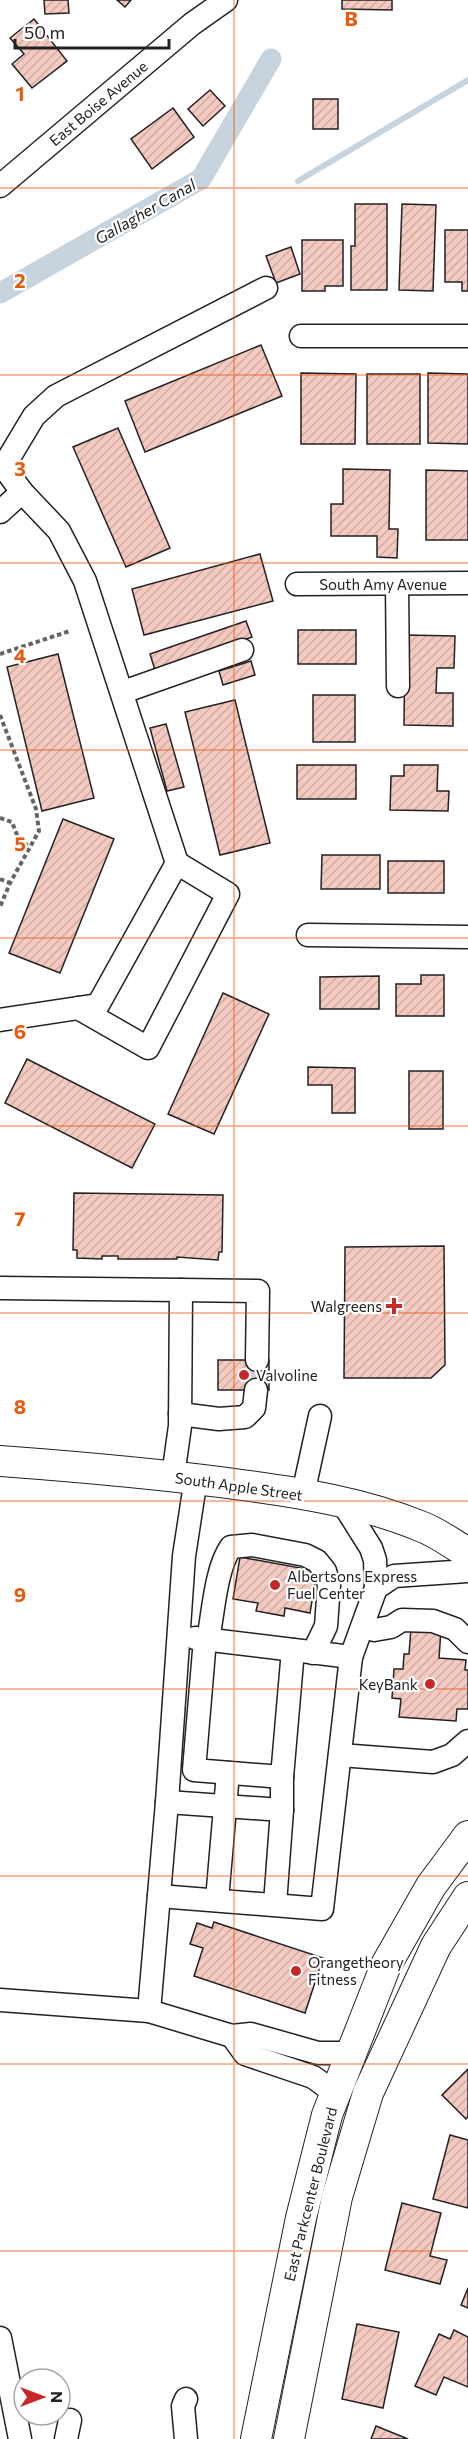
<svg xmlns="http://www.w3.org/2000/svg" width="468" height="2439" viewBox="0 0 468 2439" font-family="Commissioner,sans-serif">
<defs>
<pattern id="building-hatch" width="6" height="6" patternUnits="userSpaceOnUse" patternTransform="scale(1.5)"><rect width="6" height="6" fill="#f3c9c0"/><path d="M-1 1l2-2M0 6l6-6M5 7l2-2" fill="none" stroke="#d0aca5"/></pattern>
</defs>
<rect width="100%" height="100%" fill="#fff"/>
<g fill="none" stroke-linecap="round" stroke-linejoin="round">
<polyline stroke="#c7d3dd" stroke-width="6" points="298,181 468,80"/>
<polyline stroke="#c7d3dd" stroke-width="21" points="0,293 201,179 271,59"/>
</g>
<g fill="url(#building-hatch)" stroke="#222" stroke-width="1.5">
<polygon points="44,0 68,0 69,13 45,14"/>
<polygon points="117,0 131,0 125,7"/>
<polygon points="342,0 392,0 392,10 342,9"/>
<polygon points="34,19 67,61 32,88 12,64 24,54 10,38"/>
<polygon points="210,90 225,106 203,126 188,109"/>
<rect x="313" y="99" width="25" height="30"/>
<polygon points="173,108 194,137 152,169 131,139"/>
<polygon points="355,204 387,204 387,290 351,290 351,246 355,246"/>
<polygon points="402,204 436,205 433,291 399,290"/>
<polygon points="445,230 468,230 468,291 462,291 462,282 445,282"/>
<polygon points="302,240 343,240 343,286 325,286 325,291 302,291"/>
<polygon points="291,247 300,274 276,283 266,256"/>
<polygon points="261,345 282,396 145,452 125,401"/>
<polygon points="301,373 356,374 355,444 301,444"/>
<polygon points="428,373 468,374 468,444 428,443"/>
<rect x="367" y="374" width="53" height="70"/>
<polygon points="118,428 170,548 126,567 73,447"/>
<polygon points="343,469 390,470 389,529 398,529 397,558 377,557 377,536 331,536 331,504 343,504"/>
<polygon points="426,470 468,471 468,540 426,540"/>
<polygon points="260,554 273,601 144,635 132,589"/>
<polygon points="246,621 252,637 155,670 150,654"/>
<rect x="298" y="630" width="58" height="34"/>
<polygon points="405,635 455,636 454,668 437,668 436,693 453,693 453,726 404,725"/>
<polygon points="58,654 94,798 42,811 7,667"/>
<polygon points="251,661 255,675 223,685 219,671"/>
<rect x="313" y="695" width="42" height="47"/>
<polygon points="235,700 270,843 220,855 185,712"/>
<polygon points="166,724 184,787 167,791 150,728"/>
<rect x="297" y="765" width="59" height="34"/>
<polygon points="404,765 438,765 437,791 449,791 448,811 390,810 391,776 404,776"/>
<polygon points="63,819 114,839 60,973 9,953"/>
<polygon points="322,855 380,855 380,889 321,889"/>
<rect x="388" y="861" width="56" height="32"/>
<polygon points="421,975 444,975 444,1016 396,1016 396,984 421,984"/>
<polygon points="379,976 379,1009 320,1009 320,977"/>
<polygon points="223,993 269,1014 214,1134 168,1114"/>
<polygon points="27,1059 155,1124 132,1168 5,1103"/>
<polygon points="308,1067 355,1068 355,1113 332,1113 332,1085 308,1085"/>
<rect x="409" y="1071" width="34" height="58"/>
<polygon points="74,1193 223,1195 222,1252 219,1252 218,1260 177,1257 177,1259 118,1259 118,1256 102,1256 102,1259 77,1258 77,1250 73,1250"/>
<polygon points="444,1246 445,1365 431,1378 344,1378 345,1247"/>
<rect x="218" y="1360" width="51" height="30"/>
<polygon points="240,1557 317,1571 310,1613 285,1608 284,1616 256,1611 258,1603 233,1599"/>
<polygon points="411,1628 441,1630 439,1658 466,1660 465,1670 468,1670 468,1709 457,1709 456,1721 399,1717 401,1699 392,1698 394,1669 403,1669 404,1654 409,1654"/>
<polygon points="214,1922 323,1958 305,2013 194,1976 203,1948 190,1944 197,1923 212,1928"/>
<polygon points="468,2069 468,2117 466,2119 442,2095"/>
<polygon points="450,2135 468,2140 468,2208 433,2199"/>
<polygon points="402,2203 441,2213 430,2256 447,2260 440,2284 385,2270"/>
<polygon points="468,2288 468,2308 461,2305"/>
<polygon points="357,2324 399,2332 383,2408 342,2399"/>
<polygon points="454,2330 468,2337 468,2387 444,2377 436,2395 415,2386 439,2334 450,2339"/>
<polygon points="376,2426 408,2439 371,2439"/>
</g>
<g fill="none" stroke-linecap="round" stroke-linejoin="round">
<polyline stroke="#d3d3d3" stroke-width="22" stroke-dasharray="22 11" stroke-linecap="butt" points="256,1390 257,1360"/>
<defs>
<g id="minor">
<polyline points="0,186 192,24 226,0"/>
<polyline points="301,336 468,336"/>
<polyline points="0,462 22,492 59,531 85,581 177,863 98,1005 0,1020"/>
<polyline points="4,466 34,416 56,396 266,288"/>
<polyline points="0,512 22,492"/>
<polyline points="297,584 468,583"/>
<polyline points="397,584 398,686"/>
<polyline points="123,692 242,650"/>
<polyline points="308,935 468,937"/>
<polyline points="78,1008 148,1048 228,894 177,863"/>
<polyline points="0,1288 181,1290 180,1426 173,1476"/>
<polyline points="181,1290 258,1291 257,1360"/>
<polyline points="180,1414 219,1419 245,1417 254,1408 256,1390"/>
<polyline points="303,1494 320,1416"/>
<polyline points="376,1588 394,1576 468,1571"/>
<polyline points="363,1626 374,1630 391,1627 402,1620 433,1621 455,1629 468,1642"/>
<polyline points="195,1638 351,1657"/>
<polyline points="205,1639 194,1770 282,1777 293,1650"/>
<path d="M208 1640C213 1614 216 1567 231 1547L252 1545 305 1555 317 1561 325 1571 329 1585 326 1626 313 1653"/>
<polyline points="340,1755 433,1762 452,1755 468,1741"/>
<polyline points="167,1802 282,1810"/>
<polyline points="159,1896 322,1909 351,1657 376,1588 375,1560 371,1548 342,1502"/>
<polyline points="217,1900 228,1773"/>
<polyline points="275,1904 282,1810 282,1777"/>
<polyline points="0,2000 149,2011 232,2036 251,2034 318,2053 351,2053"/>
<polyline points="149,2011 167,1802 184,1556 196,1478"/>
<polyline points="232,2036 245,2054 313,2077 335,2093"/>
<polyline points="0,2338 20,2439"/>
<polyline points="66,2439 70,2420"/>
<polyline points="186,2439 183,2406 186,2399"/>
</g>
<g id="major">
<path d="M0 1461C81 1467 161 1474 242 1485 302 1493 364 1503 420 1526 437 1532 452 1544 468 1553"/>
<polyline points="256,2439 301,2218 327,2115 386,1965 431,1886 468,1836"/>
<polyline points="289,2439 337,2197 368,2093 436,1946 468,1897"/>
</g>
</defs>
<use href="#minor" stroke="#222" stroke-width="25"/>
<use href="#major" stroke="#222" stroke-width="32"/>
<g stroke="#646464" stroke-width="4" stroke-dasharray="4.5 3" stroke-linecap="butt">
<polyline points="0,654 70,631"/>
<polyline points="0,715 36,809 39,831 10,883 0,907"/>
<polyline points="0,818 12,822 19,840 29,846"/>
<polyline points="0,879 10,883"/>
</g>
<use href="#minor" stroke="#fff" stroke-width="22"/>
<use href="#major" stroke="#fff" stroke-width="30"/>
</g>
<path fill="none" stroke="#e8590c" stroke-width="1.5" stroke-opacity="0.55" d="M234 0V2439M0 188H468M0 375H468M0 563H468M0 750H468M0 938H468M0 1126H468M0 1313H468M0 1501H468M0 1689H468M0 1876H468M0 2064H468M0 2251H468"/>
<g fill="#c62828" stroke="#fff" stroke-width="2">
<path d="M391 1297h6v6h6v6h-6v6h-6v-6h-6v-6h6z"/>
<circle cx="244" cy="1375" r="6"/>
<circle cx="275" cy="1585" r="6"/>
<circle cx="430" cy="1684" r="6"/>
<circle cx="296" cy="1971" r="6"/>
</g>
<g text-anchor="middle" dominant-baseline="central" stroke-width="4.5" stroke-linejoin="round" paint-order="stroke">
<g font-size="15" fill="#222" stroke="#fff">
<text transform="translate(98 103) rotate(-40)">East Boise Avenue</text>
<text x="383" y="584">South Amy Avenue</text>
<text transform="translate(239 1486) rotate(8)">South Apple Street</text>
<text transform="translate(310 2194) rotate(-76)">East Parkcenter Boulevard</text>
</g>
<g font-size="15" fill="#222" stroke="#fff" text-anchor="start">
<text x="382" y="1306" text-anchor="end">Walgreens</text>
<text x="256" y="1375">Valvoline</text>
<text x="287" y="1576">Albertsons Express<tspan x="287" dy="17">Fuel Center</tspan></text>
<text x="418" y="1684" text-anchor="end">KeyBank</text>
<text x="308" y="1962">Orangetheory<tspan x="308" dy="17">Fitness</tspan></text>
</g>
<g font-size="16" font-style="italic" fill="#222" stroke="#fff">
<text transform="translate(145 211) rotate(-30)">Gallagher Canal</text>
</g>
</g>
<g font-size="20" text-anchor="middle" font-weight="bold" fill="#e8590c" stroke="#fff" stroke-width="4.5" stroke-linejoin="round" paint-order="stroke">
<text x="351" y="26">B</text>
<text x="20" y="101">1</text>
<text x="20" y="288">2</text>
<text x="20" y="476">3</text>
<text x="20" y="663">4</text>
<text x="20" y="851">5</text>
<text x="20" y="1039">6</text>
<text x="20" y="1226">7</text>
<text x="20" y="1414">8</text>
<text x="20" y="1602">9</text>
</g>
<g transform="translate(42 2397) rotate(90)"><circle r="28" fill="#ffffff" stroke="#a7a7a7" stroke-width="1.5"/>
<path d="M0-4.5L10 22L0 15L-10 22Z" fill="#c62828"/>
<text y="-9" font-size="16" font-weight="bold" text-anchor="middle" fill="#222222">N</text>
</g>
<path d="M15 39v9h154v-9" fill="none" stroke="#222222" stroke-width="3"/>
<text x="24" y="39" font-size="18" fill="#222222" stroke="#ffffff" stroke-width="4.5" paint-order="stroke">50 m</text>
</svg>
